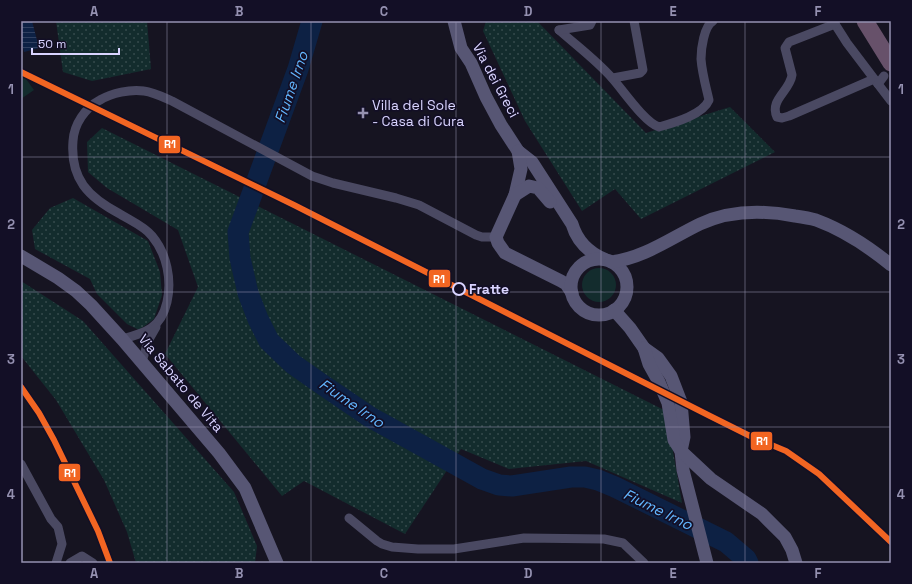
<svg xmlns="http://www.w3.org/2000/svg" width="912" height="584" viewBox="0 0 912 584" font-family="'Space Grotesk',sans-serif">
<defs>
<pattern id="park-dots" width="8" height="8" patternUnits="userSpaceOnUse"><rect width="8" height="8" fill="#132c2d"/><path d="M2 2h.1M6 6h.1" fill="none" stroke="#354a4c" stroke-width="1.8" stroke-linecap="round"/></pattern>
<pattern id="water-rules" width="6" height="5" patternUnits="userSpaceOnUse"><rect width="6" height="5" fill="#0d2144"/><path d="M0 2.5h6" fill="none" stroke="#304060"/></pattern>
</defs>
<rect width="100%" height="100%" fill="#161421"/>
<g fill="#132c2d">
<polygon points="21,72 34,90 21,99"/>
<circle cx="599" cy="285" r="17"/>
</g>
<g fill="url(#park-dots)">
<polygon points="56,21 147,21 151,69 92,81 63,72"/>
<polygon points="486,21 537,21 646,133 730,107 775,152 641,219 615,189 582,211 525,121 483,31"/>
<polygon points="102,128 666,411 682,503 586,461 509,469 461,449 405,534 304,481 282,496 165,354 198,287 178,230 107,188 88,172 87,142"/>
<polygon points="73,198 148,241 160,272 162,295 154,319 139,330 127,324 97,294 90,279 35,249 32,230 50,208"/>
<polygon points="21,281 83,321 234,492 257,546 255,563 136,563 127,532 104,480 56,400 21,356"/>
</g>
<polygon fill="url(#water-rules)" points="24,21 32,21 39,48 24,52 21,39 21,22"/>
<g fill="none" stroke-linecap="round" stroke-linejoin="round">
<polyline stroke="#0d2144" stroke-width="21" points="312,21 298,69 238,232 240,258 248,293 258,319 269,341 293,364 320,383 370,417 482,479 499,485 512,486 571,477 585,477 598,480 615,487 726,542 746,559 748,563"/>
<g stroke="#4a4962" stroke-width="9">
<polyline points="833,21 847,43 878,84"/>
<path d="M835 24 789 42 785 48 792 75C790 91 769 100 777 117L782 118 789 116 874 79"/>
<path d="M559 30C577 46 596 60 612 78 623 90 644 122 659 127 673 123 703 115 709 100 706 87 702 73 701 59 701 49 704 26 713 21"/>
<polyline points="559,30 590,25 592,21"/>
<polyline points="884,76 878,84 891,101"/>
<polyline points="613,78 640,73 643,70 634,21"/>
<path d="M122 339C146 333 161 328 167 302 172 280 167 254 152 236 144 226 131 221 120 214 88 197 70 179 73 141 74 124 85 108 100 100 112 93 130 89 144 91 153 92 163 97 172 101L312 176 333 183 396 198 419 205 476 235 482 237H496"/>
<polyline points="142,362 148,341 156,327"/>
<polyline points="21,464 51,519 58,527 62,544 56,563"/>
<polyline points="349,518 377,541 382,544 392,547 418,549 454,549 524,538 604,539 623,543 644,563"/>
<polyline points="70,563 82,556 93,563"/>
</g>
<g stroke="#575674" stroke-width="13">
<path d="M454 21 461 48 471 63 486 97 501 125 518 151 532 162 572 224C577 241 588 252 604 259"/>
<polyline points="518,151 521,169 515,195 496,237 498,243 505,253 561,281 566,284 572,293"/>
<polyline points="515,195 529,186 538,188 550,202"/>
<polyline points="21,256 58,278 76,291 91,305 122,339 219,453 245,488 277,563"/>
<circle cx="599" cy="287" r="28"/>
<path d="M611 262C644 258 671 238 700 224 730 210 763 210 795 216 802 217 809 218 816 220 843 230 869 247 891 265"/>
<polyline points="614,310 630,328 644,348 658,358 671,376 681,402 684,437 681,451 683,470 707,563"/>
<polyline points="644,348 649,364 659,382 668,403 674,440 681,451 711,479 762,514 785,537 792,550 796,563"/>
</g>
<polyline stroke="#67516a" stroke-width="17" points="865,21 891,63"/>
<defs>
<g id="rail-1">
<polyline points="21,72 294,205 710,416 752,437 786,451 819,474 891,542"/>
<polyline points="21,387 39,413 54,440 98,531 110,563"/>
</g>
</defs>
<use href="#rail-1" stroke="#130f26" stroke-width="9"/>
<use href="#rail-1" stroke="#f26522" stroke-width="6"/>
</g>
<path fill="none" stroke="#9591b1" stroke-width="1" stroke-opacity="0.55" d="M167 21V563M311 21V563M456 21V563M601 21V563M745 21V563M21 157H891M21 292H891M21 427H891"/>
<path fill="#9591b1" stroke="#130f26" stroke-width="1.5" d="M361 107h4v4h4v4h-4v4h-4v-4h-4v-4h4z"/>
<circle fill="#130f26" stroke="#d9d4ff" stroke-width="2" cx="459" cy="289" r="6"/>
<g text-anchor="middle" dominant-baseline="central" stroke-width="3.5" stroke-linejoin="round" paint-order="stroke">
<g font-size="14" fill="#d9d4ff" stroke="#130f26">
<text transform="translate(496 80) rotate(62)">Via dei Greci</text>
<text transform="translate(181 383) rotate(50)">Via Sabato de Vita</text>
</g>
<g font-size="14" fill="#d9d4ff" stroke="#130f26" text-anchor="start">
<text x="372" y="105">Villa del Sole<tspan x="372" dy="16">- Casa di Cura</tspan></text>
</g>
<g font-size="14" font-weight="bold" fill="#d9d4ff" stroke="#130f26" text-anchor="start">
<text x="469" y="289">Fratte</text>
</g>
<g font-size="15" font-style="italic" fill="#62b6ff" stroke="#130f26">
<text transform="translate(291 87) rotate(-71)">Fiume Irno</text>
<text transform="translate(352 403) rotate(34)">Fiume Irno</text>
<text transform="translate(658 509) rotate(26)">Fiume Irno</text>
</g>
</g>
<g stroke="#130f26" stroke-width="1.5">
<rect x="158" y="135" width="23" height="19" rx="4" fill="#f26522"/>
<rect x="428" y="269" width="23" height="19" rx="4" fill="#f26522"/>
<rect x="750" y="431" width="23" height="20" rx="4" fill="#f26522"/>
<rect x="58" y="463" width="23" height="19" rx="4" fill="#f26522"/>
</g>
<g font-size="11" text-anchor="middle" font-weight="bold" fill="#fff">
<text x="170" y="148">R1</text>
<text x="439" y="283">R1</text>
<text x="762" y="445">R1</text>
<text x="70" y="477">R1</text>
</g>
<rect width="912" height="584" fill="none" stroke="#130f26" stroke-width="44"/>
<path d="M32 48v6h87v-6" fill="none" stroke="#d9d4ff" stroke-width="2"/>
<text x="38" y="48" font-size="12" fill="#d9d4ff" stroke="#130f26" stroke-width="3" paint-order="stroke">50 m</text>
<rect x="22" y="22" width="868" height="540" fill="none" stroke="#9591b1" stroke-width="1.5"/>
<g font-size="13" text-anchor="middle" font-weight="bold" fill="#9591b1">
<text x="94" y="16">A</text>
<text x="239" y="16">B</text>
<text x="384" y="16">C</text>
<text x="528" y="16">D</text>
<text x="673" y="16">E</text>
<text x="818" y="16">F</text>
<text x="11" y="94">1</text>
<text x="901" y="94">1</text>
<text x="11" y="229">2</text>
<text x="901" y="229">2</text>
<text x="11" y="364">3</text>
<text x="901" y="364">3</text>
<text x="11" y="499">4</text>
<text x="901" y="499">4</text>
<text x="94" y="578">A</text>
<text x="239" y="578">B</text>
<text x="384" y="578">C</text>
<text x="528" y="578">D</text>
<text x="673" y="578">E</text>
<text x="818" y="578">F</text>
</g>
</svg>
